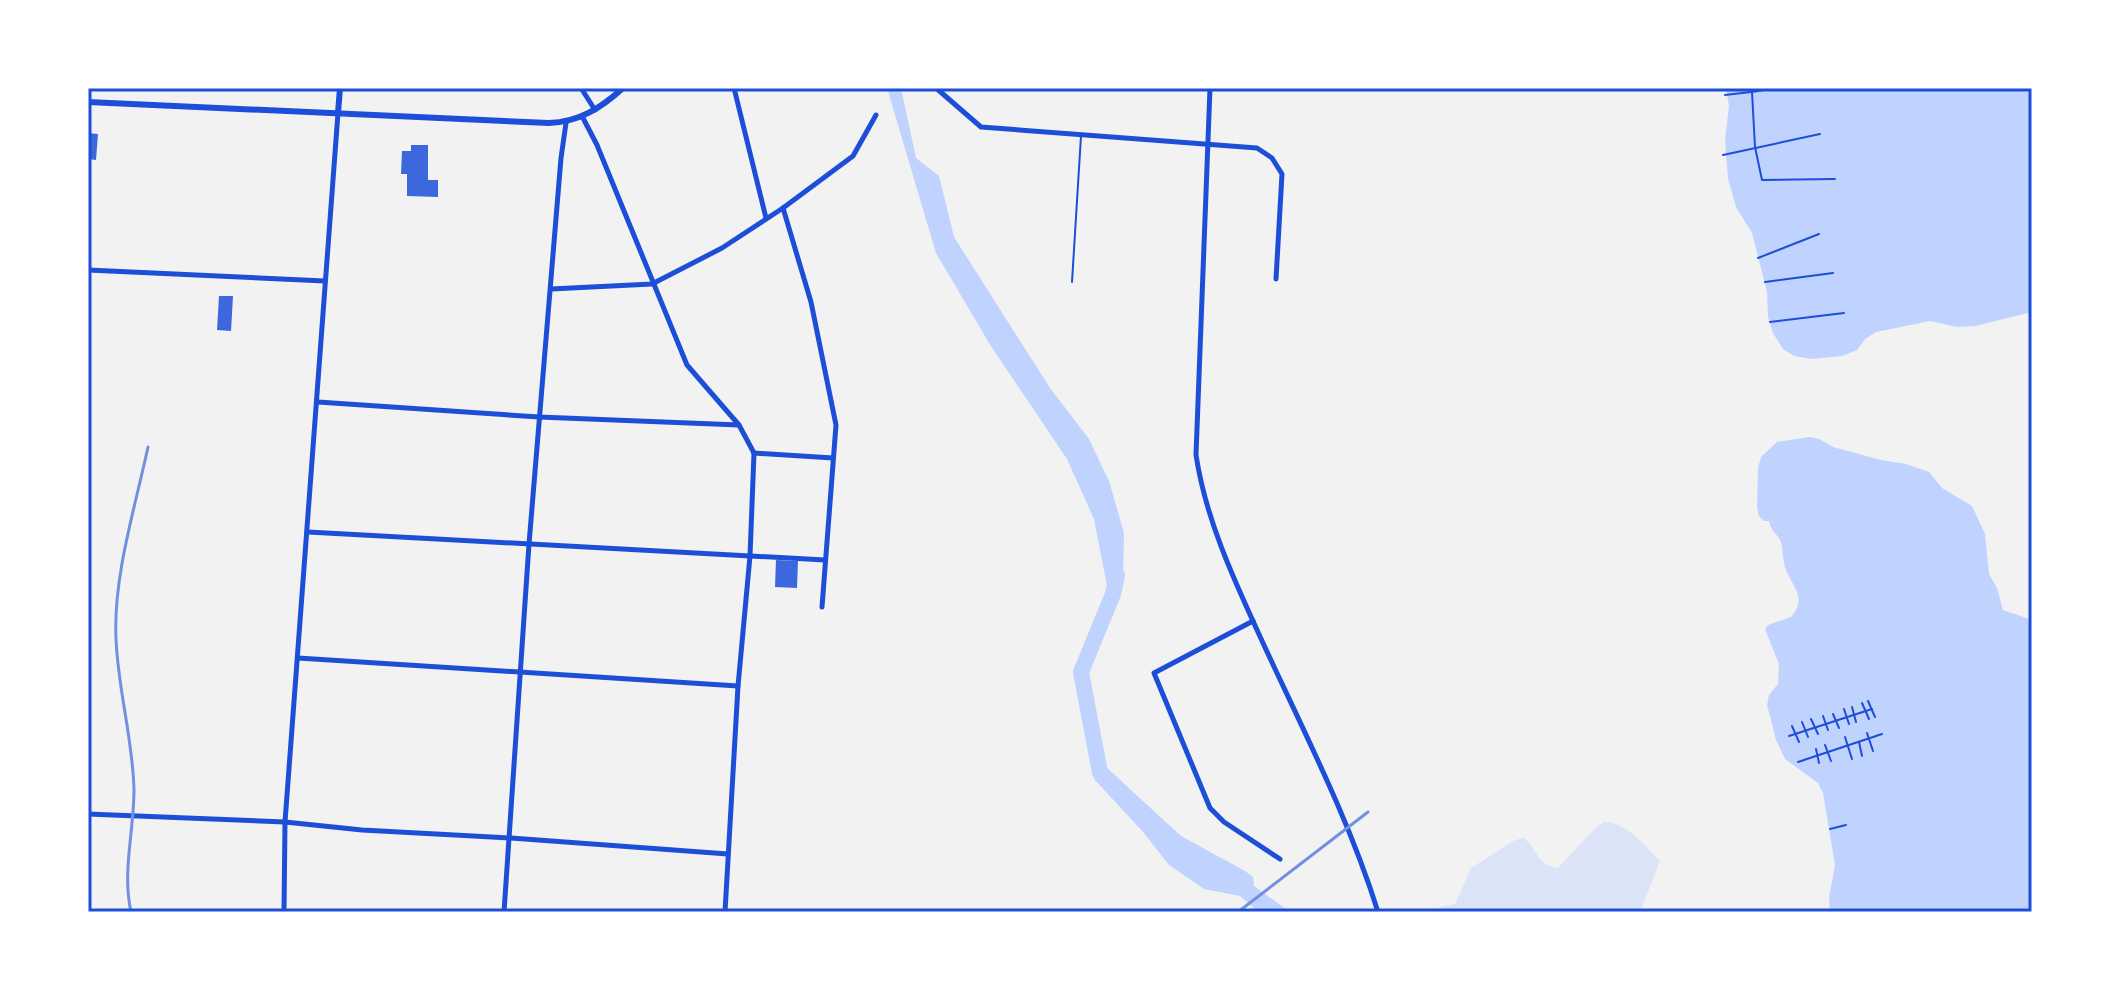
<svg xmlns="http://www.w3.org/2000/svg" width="2120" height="1000" viewBox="0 0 2120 1000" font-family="Manrope,sans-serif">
<rect width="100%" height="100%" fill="#f2f2f2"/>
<path fill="#dbe4f7" d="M1604 822C1627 822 1645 846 1660 861L1640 912H1417L1455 904 1471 868 1515 840 1524 838C1537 849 1538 866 1558 868L1596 827Z"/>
<g fill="#bfd3fe">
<polygon points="887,88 901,88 916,158 939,176 954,237 1050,388 1089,439 1109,481 1124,533 1123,575 1116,594 1108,591 1094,519 1067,459 989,343 936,253"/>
<polygon points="1726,88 2032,88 2032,312 1975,326 1957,327 1930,321 1876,332 1865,339 1857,350 1842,356 1812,359 1794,356 1783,349 1773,333 1768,317 1767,292 1752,233 1736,207 1728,179 1725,140 1729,106"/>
<path d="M1810 437 1819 439 1833 447 1881 460 1906 464 1929 472 1942 488 1972 506 1985 534 1989 574 1997 588 2003 610 2032 620V912H1830L1829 897 1835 865 1823 793 1818 783 1785 759 1776 740 1767 705 1769 695 1778 684 1779 664 1765 629 1768 625 1791 617C1808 598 1792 586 1786 570 1782 561 1784 546 1779 538 1774 531 1771 530 1769 521H1764L1759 516 1757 508 1758 468 1761 457 1777 442Z"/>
<polygon points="1106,767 1181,836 1245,871 1253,877 1254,886 1290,912 1254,912 1255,909 1240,896 1204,889 1169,865 1143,832 1094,779"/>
</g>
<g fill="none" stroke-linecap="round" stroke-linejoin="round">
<polyline stroke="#bfd3fe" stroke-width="16" points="1116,788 1100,773 1081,672 1113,594 1117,575"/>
</g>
<g fill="#3d67dc">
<polygon points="88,133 98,134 96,160 88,159"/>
<polygon points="411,145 428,145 428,180 438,180 438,197 407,196 407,174 401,174 402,151 411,151"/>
<polygon points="219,296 233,296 231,331 217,330"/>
<polygon points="776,560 798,561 797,588 775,587"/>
</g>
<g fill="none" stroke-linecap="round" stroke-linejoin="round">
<g stroke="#1d4ed8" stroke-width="2">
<polyline points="1777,88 1752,92 1755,147 1762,180 1835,179"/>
<polyline points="1725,95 1751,92"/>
<polyline points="1723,155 1820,134"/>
<polyline points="1758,258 1819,234"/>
<polyline points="1765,282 1833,273"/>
<polyline points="1770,322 1844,313"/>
<polyline points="1868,701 1875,717"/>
<polyline points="1862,703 1869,719"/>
<polyline points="1852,707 1856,722"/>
<polyline points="1844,709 1849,724"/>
<polyline points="1833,714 1839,728"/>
<polyline points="1823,716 1828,730"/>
<polyline points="1811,719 1818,734"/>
<polyline points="1802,722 1808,737"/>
<polyline points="1792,726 1799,742"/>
<polyline points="1867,733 1873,751"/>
<polyline points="1789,736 1872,709"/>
<polyline points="1845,737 1852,759"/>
<polyline points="1859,742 1862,756"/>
<polyline points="1825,745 1831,761"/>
<polyline points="1816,749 1819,763"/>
<polyline points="1798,762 1882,734"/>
<polyline points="1830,829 1846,825"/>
</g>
<polyline stroke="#1d4ed8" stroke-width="2" points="1072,282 1081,136"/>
<g stroke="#1d4ed8" stroke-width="5">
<polyline points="581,88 595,110"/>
<polyline points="734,88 766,218"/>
<polyline points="936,88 981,127 1257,148 1272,158 1282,174 1276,279"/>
<path d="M1210 88 1196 455C1206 521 1235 582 1263 643 1304 732 1349 819 1378 912"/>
<polyline points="583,118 597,145 687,365 739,425 754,453"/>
<polyline points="783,208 811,302 836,425 822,607"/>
<polyline points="88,270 325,281"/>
<polyline points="551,289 652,284 722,248 783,208 853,156 876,115"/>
<polyline points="318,402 539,417 739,425"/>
<polyline points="754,453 833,458"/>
<polyline points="308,532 825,560"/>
<polyline points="1253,621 1154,673 1210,808 1224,822 1280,859"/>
<polyline points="298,658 738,686"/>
<polyline points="88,814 285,822 362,830 511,838 728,854"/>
<polyline points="284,912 285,822 338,113"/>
<polyline points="504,912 529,544 561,158 566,123"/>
<polyline points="725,912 738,686 750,556 754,453"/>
</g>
<g stroke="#1d4ed8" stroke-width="6">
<path d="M88 102 549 123C579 122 601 108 623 88"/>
<polyline points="338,113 340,88"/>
</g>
<g stroke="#7290e2" stroke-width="3">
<path d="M131 912C122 872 134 831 134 790 133 740 118 690 116 639 113 577 135 508 148 447"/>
<polyline points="1238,912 1368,812"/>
</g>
</g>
<rect width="2120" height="1000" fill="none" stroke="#ffffff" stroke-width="180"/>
<rect x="90" y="90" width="1940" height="820" fill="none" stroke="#1d4ed8" stroke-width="3"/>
</svg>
